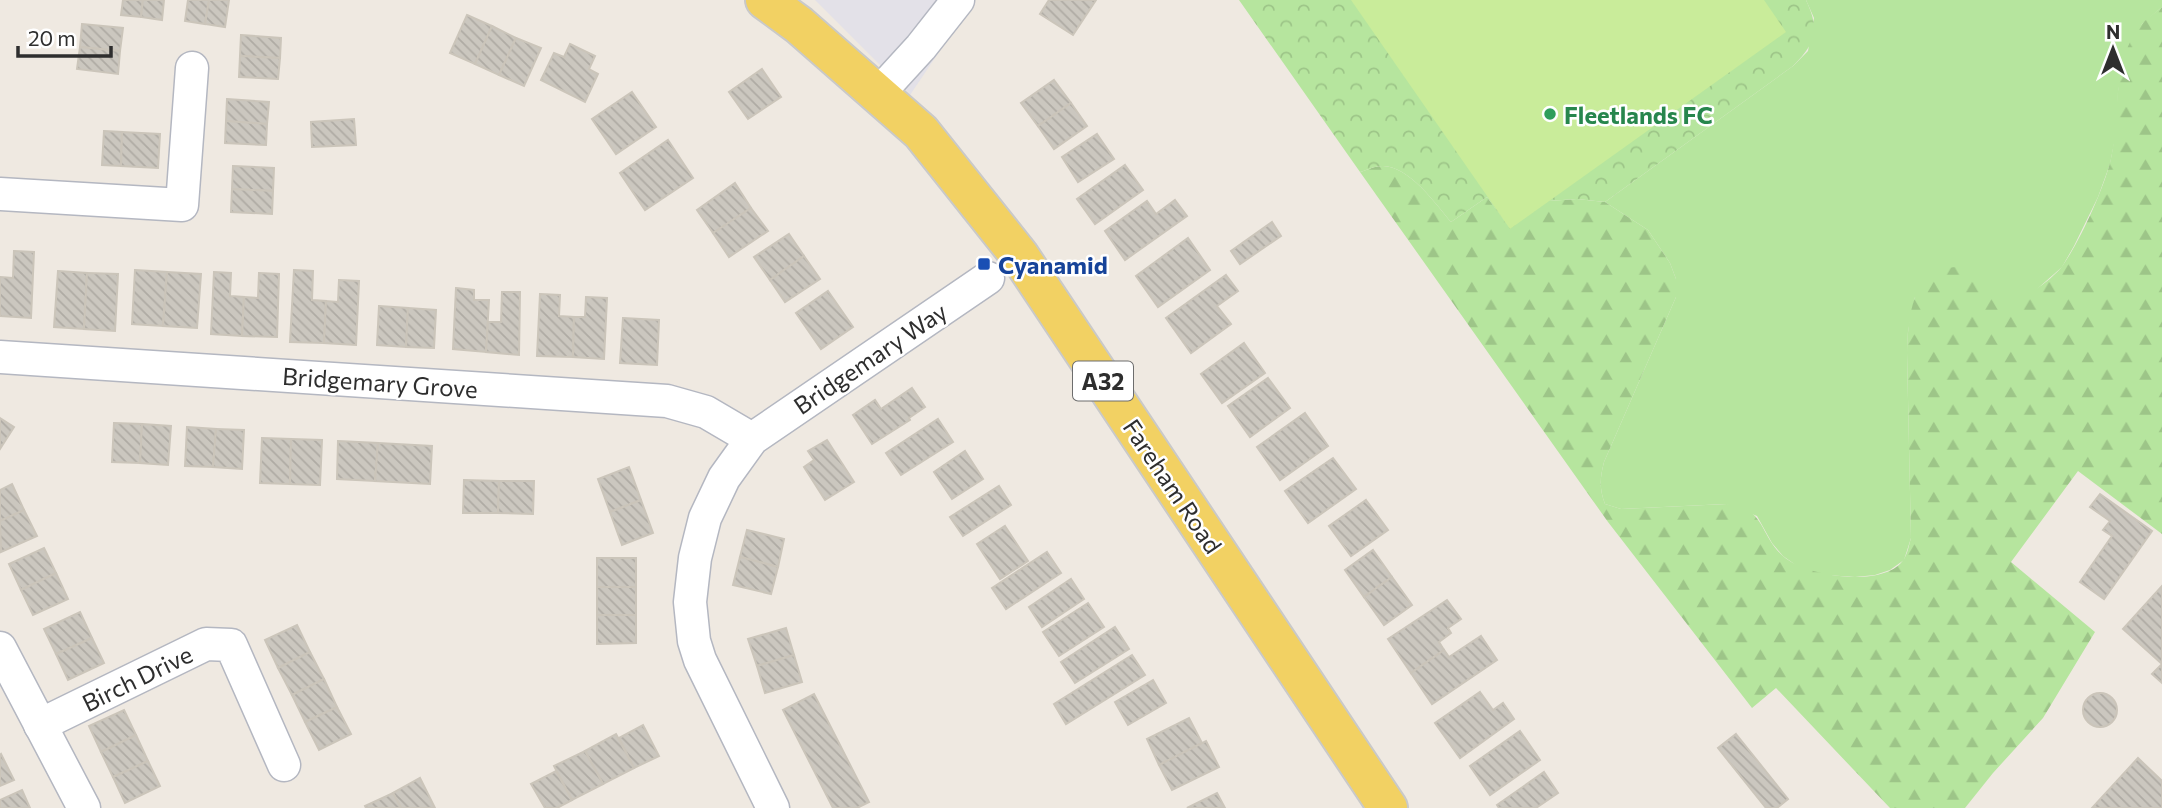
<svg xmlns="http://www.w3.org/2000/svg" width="2162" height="808" viewBox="0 0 2162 808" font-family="Commissioner,sans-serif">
<defs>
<pattern id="forest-firs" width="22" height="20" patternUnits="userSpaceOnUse" patternTransform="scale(1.75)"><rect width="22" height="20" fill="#b6e59e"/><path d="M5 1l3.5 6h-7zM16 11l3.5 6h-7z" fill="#9dc588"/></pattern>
<pattern id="park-crowns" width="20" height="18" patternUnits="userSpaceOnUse" patternTransform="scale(1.75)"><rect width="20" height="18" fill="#b6e59e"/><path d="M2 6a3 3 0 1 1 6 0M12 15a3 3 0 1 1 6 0" fill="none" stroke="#9dc588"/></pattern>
<pattern id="building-back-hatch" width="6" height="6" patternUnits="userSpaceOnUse" patternTransform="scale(1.75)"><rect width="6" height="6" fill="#cbc7bf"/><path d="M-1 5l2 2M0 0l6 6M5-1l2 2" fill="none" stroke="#afaba4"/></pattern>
</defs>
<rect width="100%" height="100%" fill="#efe9e1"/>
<polygon fill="#e3e1e8" points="815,0 974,0 910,95"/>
<path fill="#b6e59e" d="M1806 0H2162V7L2142 24 2124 61 2118 92 2117 128 2110 164 2098 197 2074 246 2062 267 2009 314 1915 297 1908 331 1907 353 1911 538 1904 560 1890 570 1875 575 1855 577 1826 575 1800 568 1783 556 1772 543 1757 516 1726 504 1621 509 1605 504C1599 488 1600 478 1604 462L1676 297V279L1670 263 1648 230 1605 202 1793 66 1808 51 1814 18Z"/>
<path fill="url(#forest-firs)" d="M2162 7V534L2078 471 2011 562 2095 632 2043 718 1993 773 1965 808H1890L1776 688 1752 708 1608 522 1360 172C1367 170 1375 166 1382 166 1408 165 1436 204 1451 222L1487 197 1510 228 1548 201 1577 199 1605 202 1648 230 1670 263 1676 279V297L1604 462C1600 478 1599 488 1605 504L1621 509 1727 504C1766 508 1759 535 1783 556 1806 577 1885 589 1904 559 1908 553 1909 544 1911 538L1907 353C1908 324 1910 280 1941 270 1952 266 1962 266 1973 270 1986 276 1995 298 2010 299 2025 300 2055 277 2063 265 2080 241 2102 192 2110 163 2121 120 2110 59 2142 24 2147 18 2155 13 2162 7Z"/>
<path fill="url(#park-crowns)" d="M1239 0H1806C1820 30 1816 43 1793 66L1605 202 1577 199 1548 201 1510 229 1487 197 1451 222C1436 204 1408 165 1382 166 1375 166 1367 170 1360 172Z"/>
<polygon fill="#c9ec9a" points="1351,0 1764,0 1786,32 1510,229"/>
<g fill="url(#building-back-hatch)" stroke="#cbc5ba" stroke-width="2">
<polygon points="123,0 143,0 141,17 121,15"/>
<polygon points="143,0 164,0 162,20 141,17"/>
<polygon points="188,0 209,0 205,24 185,21"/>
<polygon points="209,0 229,0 225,27 205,24"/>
<polygon points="1049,0 1096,0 1073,35 1040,14"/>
<polygon points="467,15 492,26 475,64 450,53"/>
<polygon points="82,24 123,28 120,51 80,47"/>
<polygon points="492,26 516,38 499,75 475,64"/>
<polygon points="241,35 281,38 280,58 240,56"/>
<polygon points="516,38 541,48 524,86 499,75"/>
<polygon points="570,44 595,56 589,69 598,74 585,102 541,80 554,53 564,57"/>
<polygon points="80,47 120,51 118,74 77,69"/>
<polygon points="240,56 280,58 278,79 239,77"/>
<polygon points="762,69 781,97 748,119 729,92"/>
<polygon points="1054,80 1071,103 1038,126 1021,103"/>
<polygon points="632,92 656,127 616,154 592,119"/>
<polygon points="227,99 269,102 267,124 226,121"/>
<polygon points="1071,103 1087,126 1054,149 1038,126"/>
<polygon points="354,119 356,145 312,147 311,122"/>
<polygon points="226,121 267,124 266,145 225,143"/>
<polygon points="104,131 122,132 121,166 102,165"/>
<polygon points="122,132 160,134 158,168 121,166"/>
<polygon points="1097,134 1114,159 1078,182 1062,157"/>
<polygon points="668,140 693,178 645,210 620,173"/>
<polygon points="1125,165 1143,190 1095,224 1077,199"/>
<polygon points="233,166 274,168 273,191 232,189"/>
<polygon points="735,183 751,208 713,233 697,210"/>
<polygon points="232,189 273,191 272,214 231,212"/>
<polygon points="1175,200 1187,216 1125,260 1105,231 1147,201 1156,214"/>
<polygon points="751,208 768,231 729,257 713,233"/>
<polygon points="1272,222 1281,236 1240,264 1231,251"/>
<polygon points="789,234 804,256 770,280 754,257"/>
<polygon points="1188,238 1210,270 1158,307 1136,276"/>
<polygon points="14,251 34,252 31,318 0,316 0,277 13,278"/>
<polygon points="804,256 820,279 785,302 770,280"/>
<polygon points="135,270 167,272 163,326 132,324"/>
<polygon points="294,270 313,271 312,300 326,301 324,343 290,342"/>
<polygon points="58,271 87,273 84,329 54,327"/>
<polygon points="167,272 201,274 197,328 163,326"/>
<polygon points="214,272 231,273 230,296 244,297 242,336 211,334"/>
<polygon points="87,273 118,274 115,331 84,329"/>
<polygon points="259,273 279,274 277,337 242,336 244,297 258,298"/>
<polygon points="1226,275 1238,291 1217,306 1231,324 1191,353 1166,318"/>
<polygon points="339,280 359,281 356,345 324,343 326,301 338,302"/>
<polygon points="456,288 474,290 474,300 489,300 486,352 453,349"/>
<polygon points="828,291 853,327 821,349 796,313"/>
<polygon points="502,292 520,292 519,355 486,352 488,322 501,322"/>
<polygon points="540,294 560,295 559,316 574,317 573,357 537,356"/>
<polygon points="586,297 607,298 604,359 573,357 574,317 585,317"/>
<polygon points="379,306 408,308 406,347 377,345"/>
<polygon points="408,308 436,310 434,348 406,347"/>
<polygon points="623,318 659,320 657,365 620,363"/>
<polygon points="1244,343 1265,373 1222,403 1201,374"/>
<polygon points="1268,378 1290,408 1250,437 1228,406"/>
<polygon points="912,388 925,407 909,418 910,420 872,444 853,415 875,400 881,409"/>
<polygon points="1305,413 1328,446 1280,480 1257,447"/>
<polygon points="0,418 14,427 0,449"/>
<polygon points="938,419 953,442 901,475 886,453"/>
<polygon points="114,423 142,424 140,463 112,462"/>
<polygon points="142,424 171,426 168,465 140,463"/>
<polygon points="187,427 216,429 213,467 185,466"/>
<polygon points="216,429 244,430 242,469 213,467"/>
<polygon points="262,438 291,439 290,484 260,483"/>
<polygon points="291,439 322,440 320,485 290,484"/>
<polygon points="827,440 854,482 825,500 804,467 814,460 808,451"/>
<polygon points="338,441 378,443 375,481 337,479"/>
<polygon points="378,443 432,446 430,484 375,481"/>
<polygon points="965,451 983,479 952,499 934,472"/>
<polygon points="1333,458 1356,489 1308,523 1285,491"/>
<polygon points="629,467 641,500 610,512 598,479"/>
<polygon points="464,480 499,481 498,513 463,513"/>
<polygon points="499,481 534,481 533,514 498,513"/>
<polygon points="12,484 24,510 0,521 0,490"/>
<polygon points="999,486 1011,505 963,536 950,517"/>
<polygon points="2100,494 2152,531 2104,599 2080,582 2112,536 2103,530 2110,521 2090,507"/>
<polygon points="641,500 653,533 622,545 610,512"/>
<polygon points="1366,500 1388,530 1351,556 1329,526"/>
<polygon points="24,510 37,536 1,552 0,521"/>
<polygon points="1005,526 1028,561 1000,579 977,544"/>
<polygon points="747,530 784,539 778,567 740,557"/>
<polygon points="44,548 56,573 21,590 9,564"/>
<polygon points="1373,550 1392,577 1364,597 1345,570"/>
<polygon points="1047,552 1061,573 1006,609 992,588"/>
<polygon points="740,557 778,567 771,594 733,585"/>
<rect x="597" y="558" width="39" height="29"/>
<polygon points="56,573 68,599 33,615 21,590"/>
<polygon points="1392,577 1412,605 1384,625 1364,597"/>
<polygon points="1071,579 1084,599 1042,627 1029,607"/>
<polygon points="2162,586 2162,683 2152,674 2162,664 2123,629"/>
<rect x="597" y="587" width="39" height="28"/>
<polygon points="1447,600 1461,619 1448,628 1451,633 1439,642 1444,650 1411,673 1388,639"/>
<polygon points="1088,603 1104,627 1059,656 1043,632"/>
<polygon points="80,612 92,638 56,654 44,629"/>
<polygon points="597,615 636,615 636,643 597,644"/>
<polygon points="297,625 310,652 278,668 265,640"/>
<polygon points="1115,627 1129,649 1075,683 1061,662"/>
<polygon points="786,628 794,655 757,666 748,639"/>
<polygon points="1481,636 1497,660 1432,704 1411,673 1444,650 1449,657"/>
<polygon points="92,638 104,663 68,680 56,654"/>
<polygon points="310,652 324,679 292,695 278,668"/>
<polygon points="794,655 802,682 765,693 757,666"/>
<polygon points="1132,655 1145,675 1066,724 1054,704"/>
<polygon points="324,679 337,707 305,722 292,695"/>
<polygon points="1153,680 1166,703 1128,725 1115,702"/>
<polygon points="1480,692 1493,710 1503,703 1514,719 1460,758 1435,723"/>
<circle cx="2100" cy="710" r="17"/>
<polygon points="814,694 869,802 857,808 833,808 783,710"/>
<polygon points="337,707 351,734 319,750 305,722"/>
<polygon points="124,710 136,735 101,752 89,726"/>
<polygon points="1189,718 1202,743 1159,765 1147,739"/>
<polygon points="643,725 659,756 634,768 619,738"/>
<polygon points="1520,731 1540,760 1490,795 1470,766"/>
<polygon points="616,734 634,768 603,784 585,751"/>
<polygon points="1736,734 1788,799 1777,808 1766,808 1718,748"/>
<polygon points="136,735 148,761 113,777 101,752"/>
<polygon points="1206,741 1219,767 1172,790 1159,765"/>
<polygon points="585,751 603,784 572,800 554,766"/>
<polygon points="1,754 14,780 0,786 0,755"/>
<polygon points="2138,758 2162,781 2162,808 2092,808"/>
<polygon points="148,761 160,786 125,803 113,777"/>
<polygon points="556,771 572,800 557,808 545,808 531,784"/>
<polygon points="1544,772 1558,793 1536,808 1499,808 1497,805"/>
<polygon points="420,778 435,808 401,808 393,793"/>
<polygon points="22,790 30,808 0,808 0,800"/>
<polygon points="393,793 401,808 366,808 365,806"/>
<polygon points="1217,793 1225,808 1187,808"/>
</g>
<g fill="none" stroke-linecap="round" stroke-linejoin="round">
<defs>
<g id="minor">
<polyline points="878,94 921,47 958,0"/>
<polyline points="0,194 182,205 192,68"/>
<polyline points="0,357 667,401 706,412 752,439"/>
<polyline points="0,648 84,808"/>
<polyline points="40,725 206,644 231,645 284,765"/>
<polyline points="773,808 700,660 694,641 690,602 695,558 705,518 724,478 752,439 988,278"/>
</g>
<polyline id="primary" points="765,0 799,25 921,132 1019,255 1388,808"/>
</defs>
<use href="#minor" stroke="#b4b7c1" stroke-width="35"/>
<use href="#primary" stroke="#c9c9c9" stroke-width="42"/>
<use href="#minor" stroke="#fff" stroke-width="32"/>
<use href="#primary" stroke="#f2d163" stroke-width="38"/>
</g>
<circle fill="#2e9e5b" stroke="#fff" stroke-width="2.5" cx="1550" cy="114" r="7"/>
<rect fill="#1a4fb4" stroke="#fff" stroke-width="2.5" x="977" y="257" width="14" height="14" rx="3.5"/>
<g text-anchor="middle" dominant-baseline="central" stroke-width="5" stroke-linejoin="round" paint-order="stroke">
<rect fill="#fff" stroke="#6d6d6d" stroke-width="2" x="1073" y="361.5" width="60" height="39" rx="5"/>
<g font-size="23" font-weight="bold" fill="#2e2e2e">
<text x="1103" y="381">A32</text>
</g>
<g font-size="24" font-weight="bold" fill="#27864d" stroke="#fff" text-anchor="start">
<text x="1564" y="114">Fleetlands FC</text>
</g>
<g font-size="24" font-weight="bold" fill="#164399" stroke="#fff" text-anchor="start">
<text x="998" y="264">Cyanamid</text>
</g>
<g font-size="24" fill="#2e2e2e" stroke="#fff">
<text transform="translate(870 358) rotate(-34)">Bridgemary Way</text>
<text transform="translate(380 382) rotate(4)">Bridgemary Grove</text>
<text transform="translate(1173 486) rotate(56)">Fareham Road</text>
<text transform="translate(137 678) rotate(-26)">Birch Drive</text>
</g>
</g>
<g transform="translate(2113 49)" stroke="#ffffff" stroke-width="5" paint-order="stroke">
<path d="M0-5L12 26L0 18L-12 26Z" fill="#2e2e2e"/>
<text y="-10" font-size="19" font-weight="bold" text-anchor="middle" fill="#2e2e2e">N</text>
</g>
<path d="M18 46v10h93v-10" fill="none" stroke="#2e2e2e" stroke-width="3.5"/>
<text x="28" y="46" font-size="21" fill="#2e2e2e" stroke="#ffffff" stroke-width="5" paint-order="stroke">20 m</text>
</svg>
